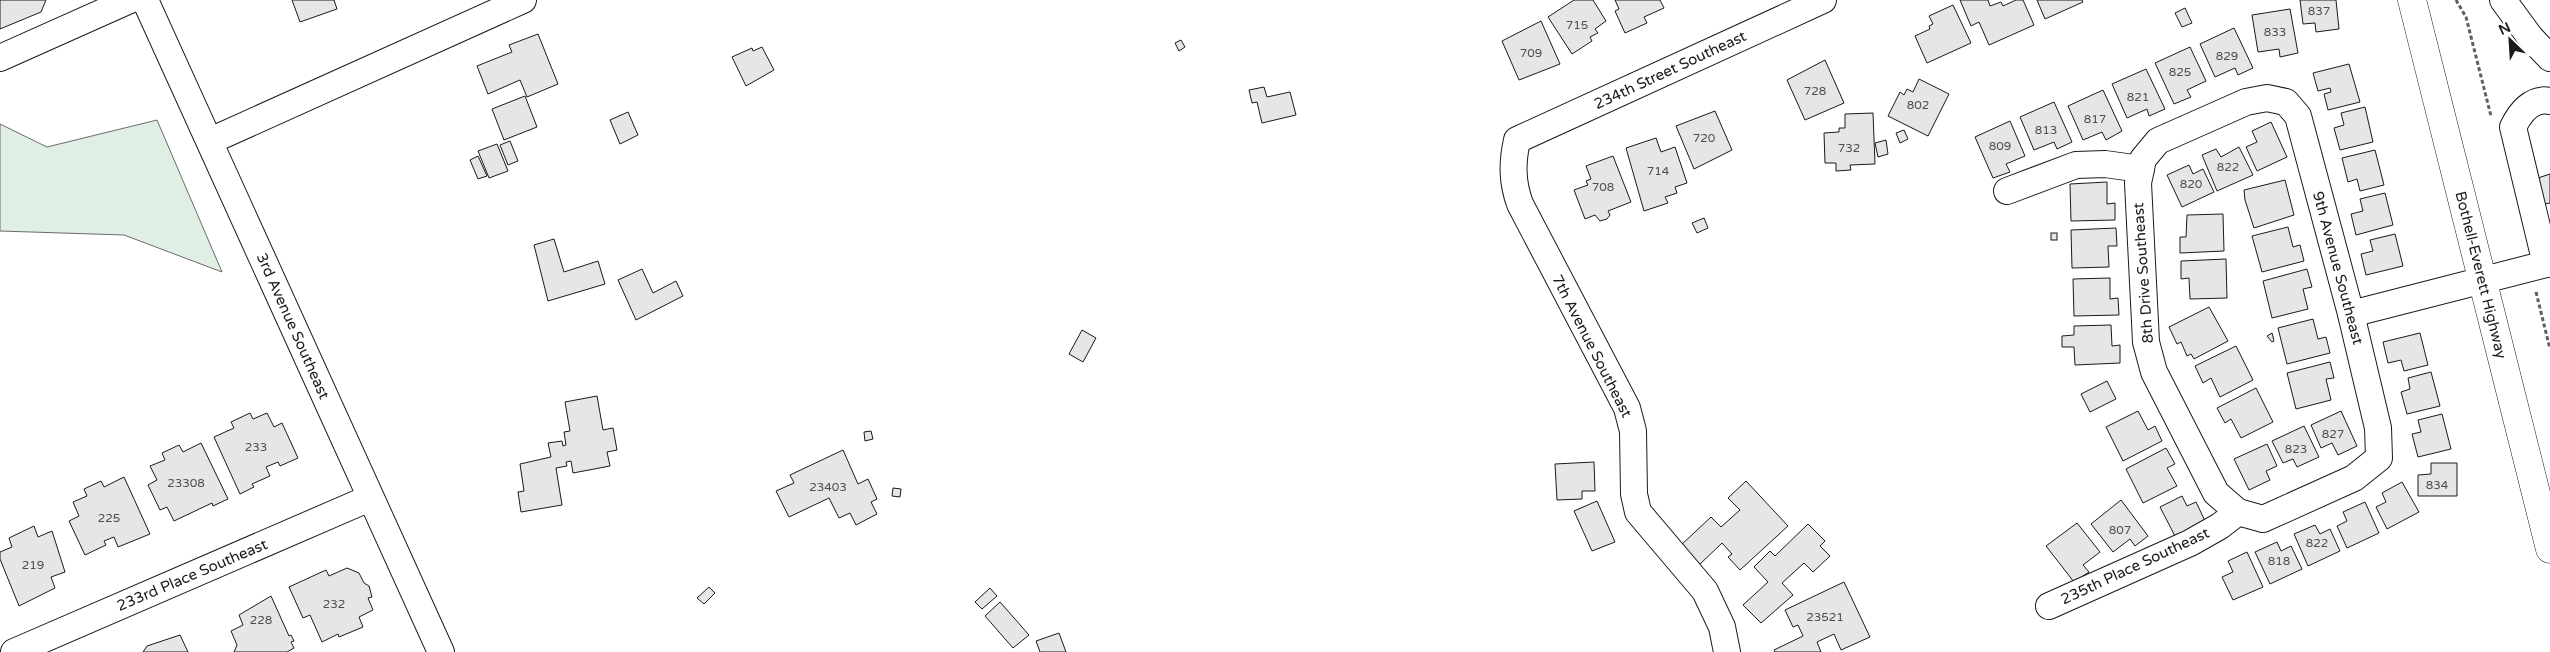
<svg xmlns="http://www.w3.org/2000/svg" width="2550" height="652" viewBox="0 0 2550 652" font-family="'Varela Round',sans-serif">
<rect width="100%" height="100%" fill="#fff"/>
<polygon fill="#e0efe3" stroke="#6a6a6a" points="157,120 222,272 124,235 0,231 0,124 47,147"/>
<g fill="#e6e6e6" stroke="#1a1a1a">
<polygon points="0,0 46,0 41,12 0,29"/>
<polygon points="292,0 334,0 337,9 300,22"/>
<polygon points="1574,0 1593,0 1606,21 1595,29 1598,33 1590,37 1592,41 1572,54 1548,17"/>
<polygon points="1615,0 1660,0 1664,8 1644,17 1647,23 1625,33 1615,11 1619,9"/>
<polygon points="1960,0 1988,0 1990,6 2001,2 2003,6 2016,0 2023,0 2034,25 1989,45 1979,22 1971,26"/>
<polygon points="2037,0 2082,0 2083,2 2045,19"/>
<polygon points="2300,0 2336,0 2339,29 2316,32 2315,23 2303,24"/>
<polygon points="1953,5 1971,43 1927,63 1915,36 1930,29 1929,26 1933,24 1929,16"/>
<polygon points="2185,8 2192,23 2182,27 2175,13"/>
<polygon points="2290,9 2298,53 2280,57 2279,49 2258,52 2252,15"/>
<polygon points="1541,21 1560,64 1519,80 1502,41"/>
<polygon points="2234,28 2253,68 2238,75 2235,68 2215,77 2200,44"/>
<polygon points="538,34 558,84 527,97 520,80 488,94 477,66 512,52 509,45"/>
<polygon points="1181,40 1185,47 1179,51 1175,43"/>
<polygon points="762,47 774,70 746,86 732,57 752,48 753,51"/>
<polygon points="2190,47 2206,81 2187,90 2191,97 2174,104 2155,63"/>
<polygon points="1825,60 1844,103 1805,120 1787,80"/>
<polygon points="2349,64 2360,102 2328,110 2324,94 2331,92 2330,88 2318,91 2313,73"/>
<polygon points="2146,69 2165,109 2149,116 2147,109 2127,118 2112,84"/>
<polygon points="1919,79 1949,94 1928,136 1888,116 1900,92 1904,95 1907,89 1913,92"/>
<polygon points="1264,87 1267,97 1290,92 1296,115 1262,123 1257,102 1252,103 1249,90"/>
<polygon points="2103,90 2122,131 2106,140 2102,132 2083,140 2068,106"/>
<polygon points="525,96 537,127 504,140 492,109"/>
<polygon points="2054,102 2072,142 2057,149 2054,142 2034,150 2020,117"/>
<polygon points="2365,107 2373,142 2340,150 2334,128 2344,125 2341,113"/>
<polygon points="1715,111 1732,150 1694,169 1676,126"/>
<polygon points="628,112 638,135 620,144 610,120"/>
<polygon points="1873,113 1875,164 1850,165 1851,170 1836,171 1836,163 1825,163 1824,133 1839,132 1839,128 1845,128 1845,114"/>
<polygon points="2010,121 2025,156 2006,164 2010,172 1993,178 1975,137"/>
<polygon points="2271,122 2287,157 2257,171 2246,147 2257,142 2252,131"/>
<polygon points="1904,130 1908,139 1900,143 1896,133"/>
<polygon points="1656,138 1661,152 1675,147 1687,183 1675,187 1677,193 1665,197 1668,203 1644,211 1626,148"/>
<polygon points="1886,140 1888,154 1878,157 1875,143"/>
<polygon points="510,141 518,161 508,165 500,145"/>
<polygon points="497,144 508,171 489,178 478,151"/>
<polygon points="2239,147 2253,175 2217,191 2202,155 2216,149 2221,157"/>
<polygon points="2375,150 2384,185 2360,191 2357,179 2348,182 2342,158"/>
<polygon points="478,156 487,176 478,179 470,160"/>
<polygon points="1613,156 1631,202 1608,211 1610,215 1607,219 1600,221 1595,215 1585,219 1574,190 1588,185 1586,181 1591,179 1586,166"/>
<polygon points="2189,165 2193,174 2203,169 2214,192 2182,207 2167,175"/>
<polygon points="2550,174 2550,203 2544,204 2538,178"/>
<polygon points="2285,180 2294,215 2254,228 2245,200 2244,190"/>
<polygon points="2107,182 2107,204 2115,203 2115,220 2071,221 2070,184"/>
<polygon points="2385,193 2393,225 2356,235 2351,214 2363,211 2360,199"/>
<polygon points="2223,214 2224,251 2180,253 2180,237 2186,237 2187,215"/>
<polygon points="1704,218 1708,228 1697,233 1692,223"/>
<polygon points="2288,227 2293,247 2300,245 2304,261 2262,272 2252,236"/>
<polygon points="2116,228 2117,246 2108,246 2109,267 2072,268 2071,230"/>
<rect x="2051" y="233" width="6" height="7"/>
<polygon points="2395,234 2403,266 2366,275 2361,254 2373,251 2370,240"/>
<polygon points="554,239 564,272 598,261 605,284 548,301 534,245"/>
<polygon points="2226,259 2227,298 2190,299 2189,278 2181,279 2181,261"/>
<polygon points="642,269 653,293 676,281 683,296 636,320 618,280"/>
<polygon points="2307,269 2312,287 2303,289 2308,309 2272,318 2263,281"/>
<polygon points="2110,278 2110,299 2118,298 2119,315 2074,316 2073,279"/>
<polygon points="2209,307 2228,341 2194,359 2191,354 2187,356 2181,342 2177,344 2169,327"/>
<polygon points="2313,319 2318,339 2326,337 2330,353 2287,364 2278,328"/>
<polygon points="2111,325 2112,346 2120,345 2120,363 2075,365 2074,347 2062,347 2062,336 2074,335 2074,326"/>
<polygon points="1082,330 1096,338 1083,362 1069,354"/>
<polygon points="2272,333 2274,341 2272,342 2267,336"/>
<polygon points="2420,333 2428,365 2404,371 2401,360 2388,363 2383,342"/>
<polygon points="2236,346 2253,380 2220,397 2211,378 2203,383 2195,366"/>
<polygon points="2330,362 2334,378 2326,379 2331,400 2296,409 2287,373"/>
<polygon points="2431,372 2440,406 2407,414 2401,392 2410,389 2408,378"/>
<polygon points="2107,381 2116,399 2090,412 2081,394"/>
<polygon points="2256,388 2273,422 2241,438 2231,419 2225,423 2217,408"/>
<polygon points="597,396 603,430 613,428 617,450 607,452 610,466 573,473 571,461 566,462 567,466 556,468 562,505 521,512 518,492 524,491 520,464 551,457 548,443 562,441 563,446 566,445 564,432 570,431 565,402"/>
<polygon points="2138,411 2148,430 2155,426 2162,441 2123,461 2106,427"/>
<polygon points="2341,411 2357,446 2338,455 2332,443 2321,448 2311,425"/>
<polygon points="250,413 253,419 267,413 274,427 282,423 298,458 280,466 278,462 266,467 270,476 252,484 254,487 240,494 214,437 234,428 231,422"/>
<polygon points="2442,414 2451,449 2418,457 2412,434 2421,432 2418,420"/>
<polygon points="2304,426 2319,457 2297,467 2293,459 2283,463 2272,441"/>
<polygon points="871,431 873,439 865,441 864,432"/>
<polygon points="201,443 228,499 213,506 212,503 174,521 167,507 160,510 148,485 157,480 150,466 165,460 162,453 179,445 183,452"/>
<polygon points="2267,444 2277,466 2266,471 2270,480 2249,490 2234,459"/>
<polygon points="2166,448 2175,464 2167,468 2177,486 2143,503 2126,469"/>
<polygon points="843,450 858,484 868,479 877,499 871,502 877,514 856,525 850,513 839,518 829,498 789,517 776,491 794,483 790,475"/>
<polygon points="1594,462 1595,491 1582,491 1582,499 1557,500 1555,464"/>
<polygon points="2431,463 2457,463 2457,496 2418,496 2418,475 2431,474"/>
<polygon points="124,477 150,534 118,547 114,537 104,541 106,545 85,555 69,521 79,516 73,502 87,496 84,489 101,481 104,487"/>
<polygon points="1746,481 1788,526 1740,570 1728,557 1732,554 1722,543 1698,566 1680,546 1711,517 1721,527 1740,510 1728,498"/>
<polygon points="2402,482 2419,512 2387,529 2376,507 2386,502 2382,493"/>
<polygon points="893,488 901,489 900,497 892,496"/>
<polygon points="2182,496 2187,506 2196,502 2206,523 2176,538 2160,507"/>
<polygon points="2121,500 2148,536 2135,546 2130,539 2113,552 2091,524"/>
<polygon points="1597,501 1615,542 1592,551 1574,511"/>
<polygon points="2365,502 2379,533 2347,548 2337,526 2347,521 2343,512"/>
<polygon points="2077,523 2100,552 2083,565 2089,572 2074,582 2046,546"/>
<polygon points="1808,524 1825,541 1820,546 1830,556 1813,572 1804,563 1782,583 1793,595 1761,623 1743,605 1768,582 1754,567 1770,551 1775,556"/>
<polygon points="2315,525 2320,534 2330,529 2340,551 2308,566 2294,534"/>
<polygon points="34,526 38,537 52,531 65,572 51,577 55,588 19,606 0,559 0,552 12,547 9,538"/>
<polygon points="2277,542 2281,551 2291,546 2302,569 2270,584 2255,552"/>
<polygon points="2247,552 2263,587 2233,600 2222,577 2233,572 2228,561"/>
<polygon points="347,568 359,573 364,583 369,586 372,597 368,598 373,610 359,617 363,627 339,637 338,634 322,642 310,615 303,618 289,587 326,570 329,576"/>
<polygon points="1844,582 1870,637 1841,650 1834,634 1817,642 1821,652 1775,652 1774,650 1803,636 1798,625 1793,627 1785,610"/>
<polygon points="709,587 715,593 704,604 697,598"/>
<polygon points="990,588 997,596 982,609 975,602"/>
<polygon points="271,596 289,636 291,635 294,641 291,642 294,648 287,652 234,652 237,645 231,631 243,625 239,615"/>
<polygon points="1000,602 1029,635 1013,648 985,616"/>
<polygon points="1059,633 1066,652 1040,652 1036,641"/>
<polygon points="180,635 188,652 143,652 147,646"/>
</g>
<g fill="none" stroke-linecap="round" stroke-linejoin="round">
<defs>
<g id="minor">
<polyline points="145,0 441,652"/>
<polyline points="2503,0 2530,37 2550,58"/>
<polyline points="0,58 130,0"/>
<polygon points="2267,98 2286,102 2298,116 2351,314 2378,428 2379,458 2354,478 2263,519 2238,512 2216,493 2154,372 2146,342 2138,183 2143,159 2158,141 2246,102"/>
<polyline points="210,141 523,0"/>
<polyline points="2007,191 2076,165 2105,164 2141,169"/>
<path d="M2546 264 2513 127C2520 113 2532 97 2550 101"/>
<polyline points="2351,314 2550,263"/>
<polyline points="2049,606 2190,543 2220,526 2238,512"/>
<polyline points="14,652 370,498"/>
<path d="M1727 652 1722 627 1705 591 1638 512 1634 494 1633 431 1627 408 1520 204C1512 182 1512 163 1517 140L1823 0"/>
</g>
<polyline id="major" points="2412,0 2550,549"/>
</defs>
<use href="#minor" stroke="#1a1a1a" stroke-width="28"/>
<use href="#major" stroke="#1a1a1a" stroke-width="29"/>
<g stroke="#5f5f5f" stroke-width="3" stroke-dasharray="4 2.5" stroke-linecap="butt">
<polyline points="2456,0 2466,17 2491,116"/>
<polyline points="2536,292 2550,349"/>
</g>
<use href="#minor" stroke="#fff" stroke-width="26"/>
<use href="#major" stroke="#fff" stroke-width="28"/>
</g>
<g text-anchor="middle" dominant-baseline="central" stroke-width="4" stroke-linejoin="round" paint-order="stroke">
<g font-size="12" fill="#4d4d4d">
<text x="2319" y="11">837</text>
<text x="1577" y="25">715</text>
<text x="2275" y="32">833</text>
<text x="1531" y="53">709</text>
<text x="2227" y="56">829</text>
<text x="2180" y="72">825</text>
<text x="1815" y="91">728</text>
<text x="2138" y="97">821</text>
<text x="1918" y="105">802</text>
<text x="2095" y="119">817</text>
<text x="2046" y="130">813</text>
<text x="1704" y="138">720</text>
<text x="2000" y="146">809</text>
<text x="1849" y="148">732</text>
<text x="2228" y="167">822</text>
<text x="1658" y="171">714</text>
<text x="2191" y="184">820</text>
<text x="1603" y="187">708</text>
<text x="2333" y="434">827</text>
<text x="256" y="447">233</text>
<text x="2296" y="449">823</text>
<text x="186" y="483">23308</text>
<text x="2437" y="485">834</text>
<text x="828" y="487">23403</text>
<text x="109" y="518">225</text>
<text x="2120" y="530">807</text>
<text x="2317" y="543">822</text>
<text x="2279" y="561">818</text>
<text x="33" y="565">219</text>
<text x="334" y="604">232</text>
<text x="1825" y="617">23521</text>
<text x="261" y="620">228</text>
</g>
<g font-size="15" fill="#1a1a1a" stroke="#fff">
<text transform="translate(1670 70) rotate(-25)">234th Street Southeast</text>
<text transform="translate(2338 268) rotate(75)">9th Avenue Southeast</text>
<text transform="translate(2143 273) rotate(-94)">8th Drive Southeast</text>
<text transform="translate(2481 275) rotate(76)">Bothell-Everett Highway</text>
<text transform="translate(293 326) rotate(66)">3rd Avenue Southeast</text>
<text transform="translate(1592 346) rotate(63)">7th Avenue Southeast</text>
<text transform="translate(2135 566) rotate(-25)">235th Place Southeast</text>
<text transform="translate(192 575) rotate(-23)">233rd Place Southeast</text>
</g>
</g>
<g transform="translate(2510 40) rotate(335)" stroke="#ffffff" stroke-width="4" paint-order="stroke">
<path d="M0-4L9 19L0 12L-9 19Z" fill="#1a1a1a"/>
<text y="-8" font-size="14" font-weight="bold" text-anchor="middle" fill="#1a1a1a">N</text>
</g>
</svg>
